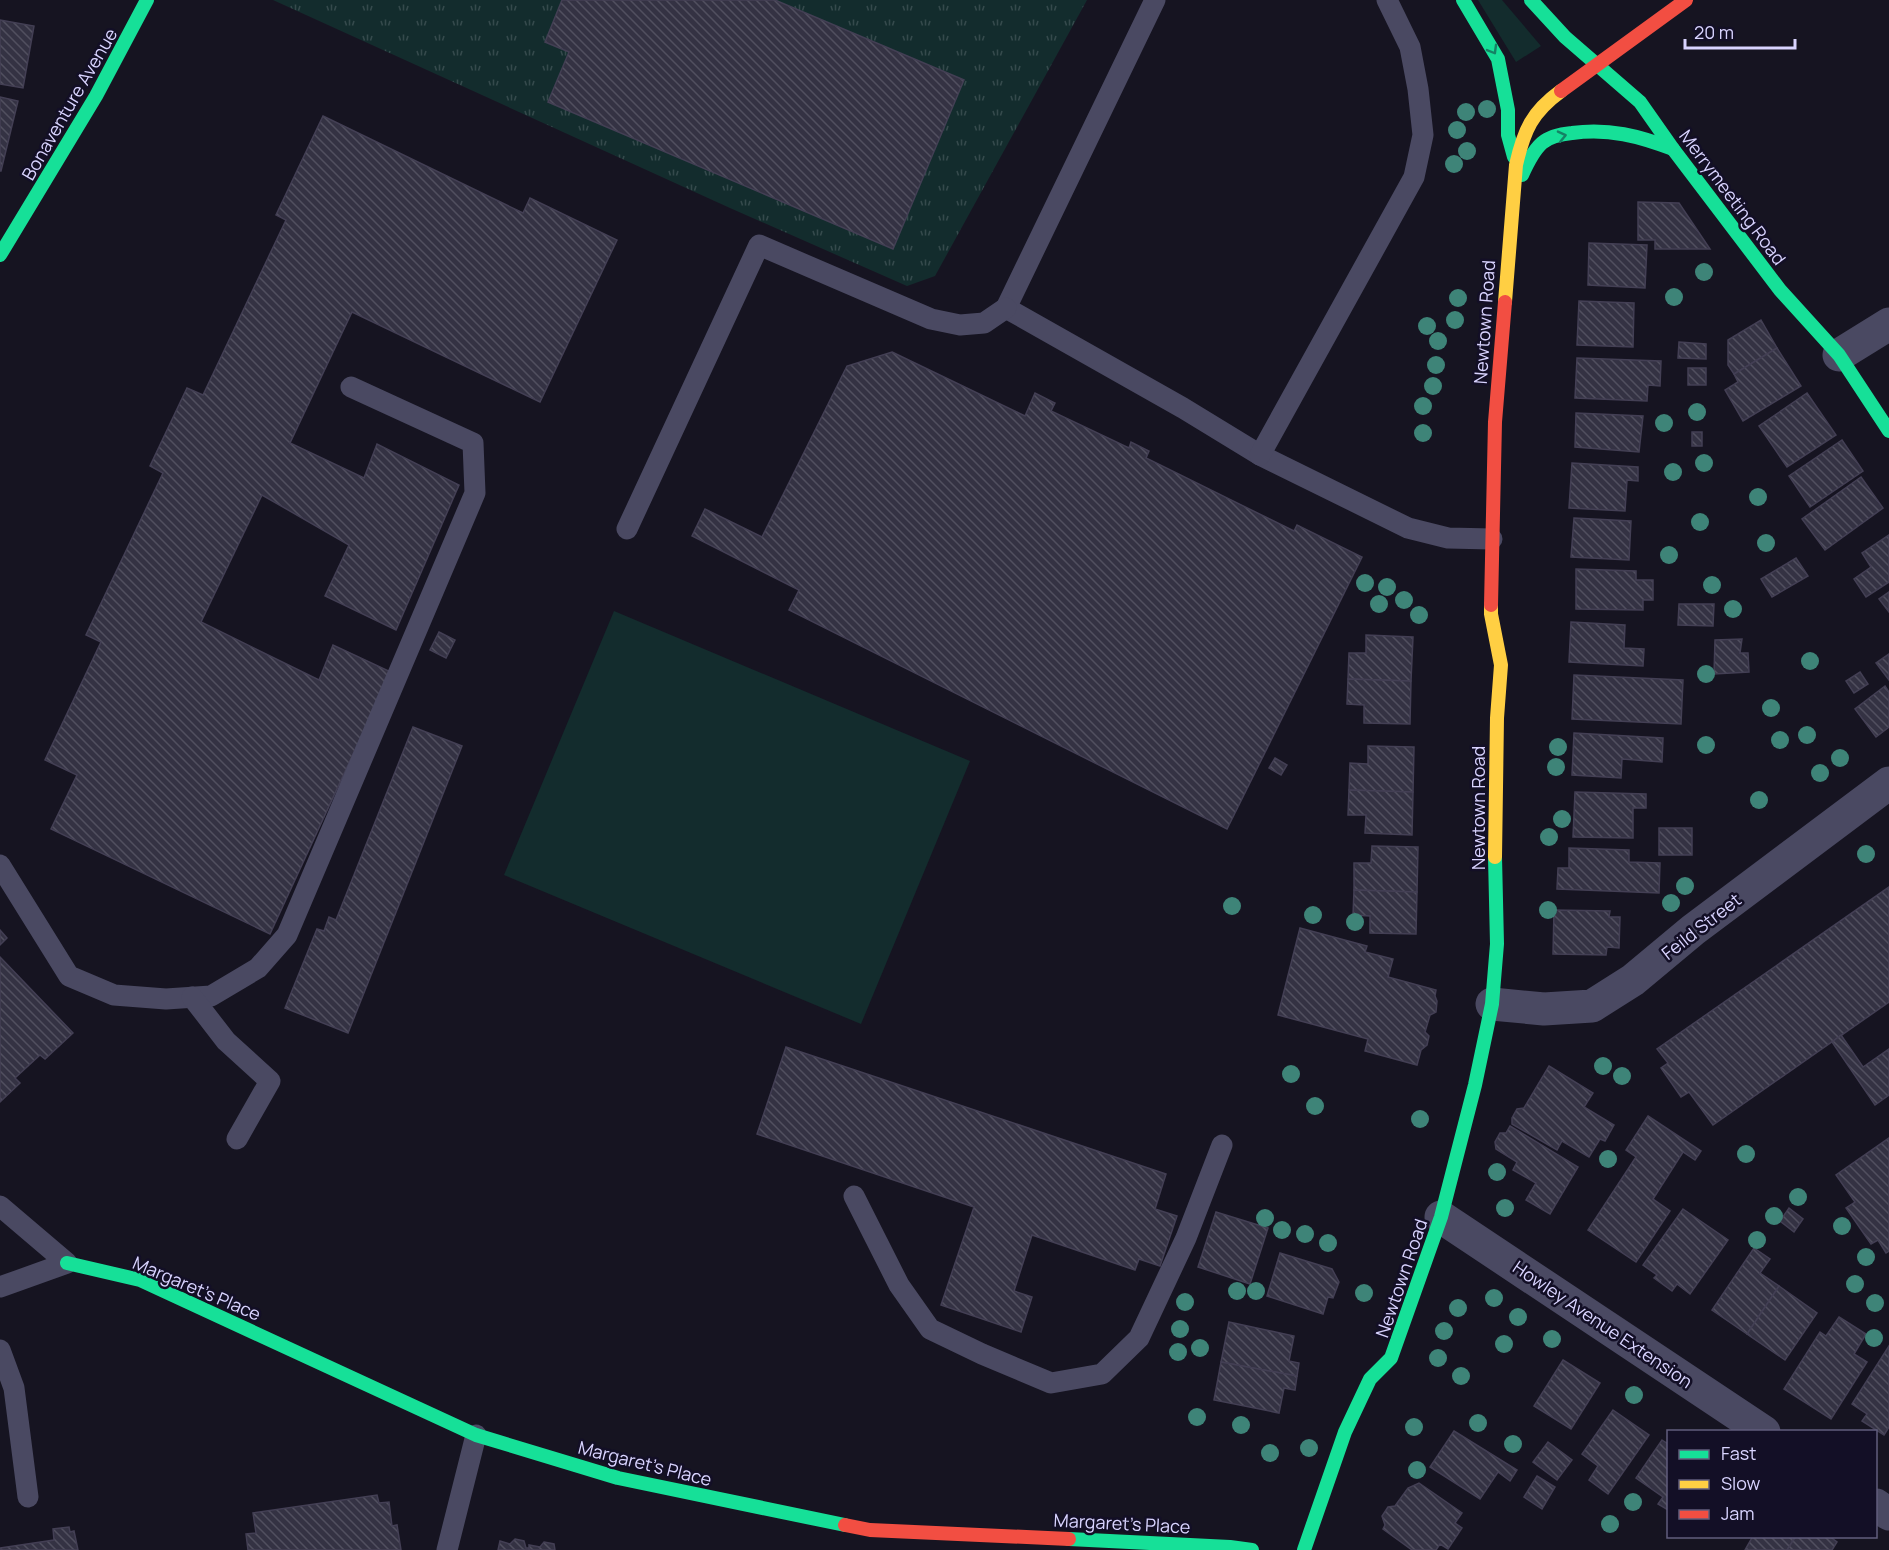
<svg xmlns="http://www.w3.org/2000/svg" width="1889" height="1550" viewBox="0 0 1889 1550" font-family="Manrope,sans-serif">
<defs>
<pattern id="park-tufts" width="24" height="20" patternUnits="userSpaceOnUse" patternTransform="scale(1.5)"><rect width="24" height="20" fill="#132c2d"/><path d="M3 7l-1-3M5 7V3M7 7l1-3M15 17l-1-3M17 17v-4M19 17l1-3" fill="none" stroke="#354a4c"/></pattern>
<pattern id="building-back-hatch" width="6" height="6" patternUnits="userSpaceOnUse" patternTransform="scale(1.5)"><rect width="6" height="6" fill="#343243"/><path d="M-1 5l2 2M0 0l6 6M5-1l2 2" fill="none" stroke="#514f5f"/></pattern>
</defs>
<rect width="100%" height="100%" fill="#161421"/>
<g fill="#132c2d">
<polygon points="1478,0 1502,0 1541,46 1516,62"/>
<polygon points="614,611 970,761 861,1024 504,875"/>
</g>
<polygon fill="url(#park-tufts)" points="273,0 1087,0 935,276 907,286 730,208"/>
<g fill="url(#building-back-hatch)" stroke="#433f54" stroke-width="1.5">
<polygon points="562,0 775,0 964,80 893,249 548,102 569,52 545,42"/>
<polygon points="0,20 34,26 23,88 0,84"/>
<polygon points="0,97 18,101 1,171 0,171"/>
<polygon points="323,116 523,213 530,198 617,240 540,402 352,312 290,443 364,478 377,444 459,485 396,630 325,596 349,545 262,495 201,622 319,680 333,645 391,672 270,934 51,829 77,775 45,760 101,642 86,635 163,473 150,466 187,388 203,395 286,220 276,215"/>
<polygon points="1638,202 1679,203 1710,249 1655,249 1655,240 1638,240"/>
<polygon points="1589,243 1647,245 1645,288 1588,285"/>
<polygon points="1579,301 1634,303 1633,347 1577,345"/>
<polygon points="1761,320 1777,348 1734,374 1728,365 1728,340"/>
<polygon points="1679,342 1706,344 1706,359 1678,358"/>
<polygon points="1777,348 1801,386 1743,421 1725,390 1738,382 1734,374"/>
<polygon points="892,352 1025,416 1035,393 1055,403 1051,411 1129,448 1131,442 1149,451 1146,458 1294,531 1297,525 1362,557 1227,829 789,610 799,590 692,536 705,509 762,537 847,366"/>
<polygon points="1577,358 1661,361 1660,386 1648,385 1647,401 1575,398"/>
<rect x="1688" y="368" width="18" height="17"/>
<polygon points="1807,393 1836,435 1787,467 1759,426"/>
<polygon points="1576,413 1643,416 1639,452 1575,447"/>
<rect x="1692" y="432" width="10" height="14"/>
<polygon points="1842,440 1863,471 1810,507 1789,476"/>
<polygon points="1572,463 1638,467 1638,481 1627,480 1625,511 1569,508"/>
<polygon points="1861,477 1883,508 1825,550 1802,519"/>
<polygon points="1574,518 1631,521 1629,560 1571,557"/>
<polygon points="1889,535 1889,582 1866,597 1854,579 1871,567 1862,553"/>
<polygon points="1796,558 1808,576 1772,597 1761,579"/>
<polygon points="1576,569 1636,571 1636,580 1653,580 1653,600 1643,600 1643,610 1576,609"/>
<polygon points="1889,592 1889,612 1879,599"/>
<polygon points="1679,604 1714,604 1713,626 1678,625"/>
<polygon points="1571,622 1625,625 1624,648 1644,649 1643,666 1569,662"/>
<polygon points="439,632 455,640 446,658 430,650"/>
<polygon points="1366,635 1413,637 1411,681 1348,679 1349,653 1366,653"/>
<polygon points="1742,639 1740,653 1748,653 1749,672 1714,674 1715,640"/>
<polygon points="1889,654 1889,680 1876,663"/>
<polygon points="1860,672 1868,684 1854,693 1846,681"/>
<polygon points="1574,675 1683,680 1681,724 1572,719"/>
<polygon points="1348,679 1411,681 1410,724 1364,723 1364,705 1347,704"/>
<polygon points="1885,686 1889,692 1889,727 1876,737 1855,709"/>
<polygon points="413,727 462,746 348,1033 285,1008 317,929 324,931 329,917 336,920"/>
<polygon points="1574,733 1663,738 1662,762 1622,759 1621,778 1572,775"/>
<polygon points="1368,746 1414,747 1413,792 1349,790 1350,763 1368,764"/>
<polygon points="1275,758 1287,765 1281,775 1269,768"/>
<polygon points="1349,790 1413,792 1412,835 1365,833 1366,815 1348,815"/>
<polygon points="1575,792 1646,794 1646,808 1633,808 1633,838 1573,837"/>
<rect x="1659" y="828" width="33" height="27"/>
<polygon points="1372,846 1418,847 1417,892 1354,890 1354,863 1371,863"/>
<polygon points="1569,848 1629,850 1629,862 1660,863 1659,893 1557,889 1558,868 1569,868"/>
<polygon points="1889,887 1889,1002 1713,1125 1689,1092 1681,1097 1661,1068 1668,1063 1657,1049"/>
<polygon points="1354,890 1417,892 1416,934 1370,933 1370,916 1353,915"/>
<polygon points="1554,910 1610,911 1609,917 1620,917 1619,948 1607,947 1606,955 1553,954"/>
<polygon points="1300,928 1367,946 1365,952 1393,959 1388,977 1436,990 1435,996 1437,1001 1436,1012 1430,1015 1425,1032 1429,1036 1427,1045 1421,1050 1417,1065 1365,1051 1368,1039 1278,1015"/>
<polygon points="0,930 7,938 0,945"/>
<polygon points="0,957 73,1033 45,1059 40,1055 15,1078 20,1083 0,1102"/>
<polygon points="1841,1035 1863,1067 1889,1049 1889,1095 1875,1105 1832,1042"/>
<polygon points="786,1047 1166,1174 1155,1209 1177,1216 1160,1266 1139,1259 1135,1270 1032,1235 1014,1291 1032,1297 1021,1332 941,1305 974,1207 757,1134"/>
<polygon points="1549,1066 1593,1093 1584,1107 1614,1125 1605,1141 1600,1139 1589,1157 1562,1141 1557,1150 1512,1124 1512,1118 1517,1109 1524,1108"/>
<polygon points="1648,1116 1701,1151 1695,1160 1683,1152 1653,1199 1670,1211 1636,1262 1588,1230 1636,1157 1626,1150"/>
<polygon points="1510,1126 1578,1167 1550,1214 1526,1200 1536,1183 1513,1170 1517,1162 1496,1149 1495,1142 1500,1133 1506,1133"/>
<polygon points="1889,1138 1889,1251 1886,1253 1878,1240 1871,1244 1846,1208 1855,1202 1836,1175"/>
<polygon points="1789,1208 1803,1219 1794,1232 1780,1221"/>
<polygon points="1683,1209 1728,1240 1690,1294 1677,1284 1672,1291 1654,1278 1657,1275 1643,1265"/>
<polygon points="1216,1212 1268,1228 1250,1284 1198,1267"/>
<polygon points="1754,1248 1770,1259 1760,1273 1779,1286 1747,1334 1712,1310"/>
<polygon points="1280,1253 1332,1269 1339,1282 1333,1298 1328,1297 1323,1314 1267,1296"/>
<polygon points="1779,1286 1817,1313 1785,1360 1747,1334"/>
<polygon points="1839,1317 1866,1334 1854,1354 1867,1362 1831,1419 1784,1389 1820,1332 1826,1336"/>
<polygon points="1229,1322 1294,1336 1289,1361 1299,1363 1297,1376 1221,1362"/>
<polygon points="1889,1346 1889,1427 1884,1435 1862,1421 1867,1414 1852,1404"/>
<polygon points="1563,1360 1600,1383 1571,1429 1534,1406"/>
<polygon points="1221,1362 1297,1376 1295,1390 1284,1388 1279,1413 1214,1400"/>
<polygon points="1613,1410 1649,1435 1608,1494 1589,1480 1598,1466 1582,1454"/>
<polygon points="1454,1431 1517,1470 1510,1481 1498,1472 1480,1499 1430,1467"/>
<polygon points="1662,1440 1668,1444 1668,1510 1658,1504 1663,1497 1636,1478"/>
<polygon points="1548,1442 1572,1460 1557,1480 1533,1462"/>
<polygon points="1537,1476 1555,1487 1542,1509 1524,1497"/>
<polygon points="1419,1483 1462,1513 1455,1523 1462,1528 1448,1549 1440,1544 1436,1550 1412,1550 1383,1529 1385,1525 1382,1516 1388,1507 1395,1506 1408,1488"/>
<polygon points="377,1495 379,1503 389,1502 392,1526 397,1525 401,1550 248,1550 246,1534 256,1533 253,1513"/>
<polygon points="69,1527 70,1532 74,1531 78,1550 0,1550 0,1548 54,1540 53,1529"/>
<polygon points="1753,1536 1796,1536 1787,1550 1745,1550"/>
<polygon points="1796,1536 1829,1536 1837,1542 1832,1550 1787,1550"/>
<polygon points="515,1539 524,1541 526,1548 529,1548 529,1550 498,1550 500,1541 510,1544"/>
<polygon points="544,1542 554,1544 555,1550 529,1550 529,1545 540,1547"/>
</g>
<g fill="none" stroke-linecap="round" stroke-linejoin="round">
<g stroke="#4a4962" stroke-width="21">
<polyline points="1155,0 1006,308 1183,408 1260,455 1408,528 1448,538 1492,539"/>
<polyline points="1260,455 1414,177 1423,135 1418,89 1410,47 1387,0"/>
<polyline points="627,529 759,245 931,319 960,325 984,323 1006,308"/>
<polyline points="0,865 69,976 114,995 166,999 211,996 258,968 287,935 475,493 473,443 351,387"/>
<polyline points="192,997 226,1041 270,1081 237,1139"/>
<polyline points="854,1196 899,1285 930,1329 982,1354 1051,1383 1102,1374 1139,1338 1186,1238 1222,1145"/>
<polyline points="0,1206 67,1263 0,1287"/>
<polyline points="0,1350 14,1388 28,1497"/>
<polyline points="447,1550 476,1435"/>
</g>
<g stroke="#4a4962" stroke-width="33">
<polyline points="1839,355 1889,324"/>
<polyline points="1492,1004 1544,1009 1592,1006 1633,980 1693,930 1889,783"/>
<polyline points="1441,1217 1764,1432"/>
<polyline points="1876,1505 1889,1514"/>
</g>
<g stroke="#16e098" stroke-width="14">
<polyline points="1463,0 1498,59 1508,110 1508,135 1514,157"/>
<polyline points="1531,0 1565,37 1640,102 1673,149 1780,290 1839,355 1889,431"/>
<path d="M1522 175C1527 164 1533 151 1542 143 1550 136 1562 134 1572 133 1609 128 1639 136 1673 149"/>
<polyline points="0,255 96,96 147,0"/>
<polyline points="67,1263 140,1280 476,1435 618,1478 845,1525"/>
<polyline points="1069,1539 1230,1547 1252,1550"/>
<polyline points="1304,1550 1345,1432 1370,1379 1391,1358 1441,1217 1475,1085 1492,1004 1497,944 1495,857"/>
</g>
<g stroke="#ffcf43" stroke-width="14">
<path d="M1505 302 1516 165C1524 130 1532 112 1561 91"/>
<polyline points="1491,605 1491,614 1501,665 1497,718 1495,857"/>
</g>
<g stroke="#f24e42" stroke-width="14">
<polyline points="1561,91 1686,0"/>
<polyline points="1491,605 1495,422 1505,302"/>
<polyline points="845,1525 870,1530 1069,1539"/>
</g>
</g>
<g fill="#3e8478">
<circle cx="1487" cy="109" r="9"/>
<circle cx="1466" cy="112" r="9"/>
<circle cx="1457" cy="130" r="9"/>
<circle cx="1467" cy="151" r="9"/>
<circle cx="1454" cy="164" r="9"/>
<circle cx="1704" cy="272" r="9"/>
<circle cx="1674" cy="297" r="9"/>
<circle cx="1458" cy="298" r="9"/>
<circle cx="1455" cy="320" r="9"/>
<circle cx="1427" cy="326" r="9"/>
<circle cx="1438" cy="341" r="9"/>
<circle cx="1436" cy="365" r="9"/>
<circle cx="1433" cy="386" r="9"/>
<circle cx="1423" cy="406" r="9"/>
<circle cx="1697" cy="412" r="9"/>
<circle cx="1664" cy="423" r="9"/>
<circle cx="1423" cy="433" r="9"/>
<circle cx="1704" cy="463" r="9"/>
<circle cx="1673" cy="472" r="9"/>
<circle cx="1758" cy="497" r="9"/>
<circle cx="1700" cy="522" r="9"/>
<circle cx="1766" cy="543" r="9"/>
<circle cx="1669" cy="555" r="9"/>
<circle cx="1365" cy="583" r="9"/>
<circle cx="1712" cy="585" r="9"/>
<circle cx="1387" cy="587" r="9"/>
<circle cx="1404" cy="600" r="9"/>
<circle cx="1379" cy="604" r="9"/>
<circle cx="1733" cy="609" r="9"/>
<circle cx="1419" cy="615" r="9"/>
<circle cx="1810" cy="661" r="9"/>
<circle cx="1706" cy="674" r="9"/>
<circle cx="1771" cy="708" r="9"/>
<circle cx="1807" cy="735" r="9"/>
<circle cx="1780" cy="740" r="9"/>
<circle cx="1706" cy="745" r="9"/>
<circle cx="1558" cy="747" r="9"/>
<circle cx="1840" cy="758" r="9"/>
<circle cx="1556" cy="767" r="9"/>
<circle cx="1820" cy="773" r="9"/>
<circle cx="1759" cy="800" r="9"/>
<circle cx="1562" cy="819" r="9"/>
<circle cx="1549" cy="837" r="9"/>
<circle cx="1866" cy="854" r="9"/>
<circle cx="1685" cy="886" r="9"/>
<circle cx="1671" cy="903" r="9"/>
<circle cx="1232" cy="906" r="9"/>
<circle cx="1548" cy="910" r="9"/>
<circle cx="1313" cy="915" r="9"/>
<circle cx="1355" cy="922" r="9"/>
<circle cx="1603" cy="1066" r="9"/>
<circle cx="1291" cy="1074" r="9"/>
<circle cx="1622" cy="1076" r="9"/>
<circle cx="1315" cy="1106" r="9"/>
<circle cx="1420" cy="1119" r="9"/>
<circle cx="1746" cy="1154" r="9"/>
<circle cx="1608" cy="1159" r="9"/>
<circle cx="1497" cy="1172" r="9"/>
<circle cx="1798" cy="1197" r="9"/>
<circle cx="1505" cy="1208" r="9"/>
<circle cx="1774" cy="1216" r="9"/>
<circle cx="1265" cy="1218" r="9"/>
<circle cx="1842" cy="1226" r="9"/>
<circle cx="1282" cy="1230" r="9"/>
<circle cx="1305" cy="1234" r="9"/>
<circle cx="1757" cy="1240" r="9"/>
<circle cx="1328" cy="1243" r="9"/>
<circle cx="1866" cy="1257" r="9"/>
<circle cx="1855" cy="1284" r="9"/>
<circle cx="1237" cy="1291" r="9"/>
<circle cx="1256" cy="1291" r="9"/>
<circle cx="1364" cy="1293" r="9"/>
<circle cx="1494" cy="1298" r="9"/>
<circle cx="1185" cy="1302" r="9"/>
<circle cx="1875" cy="1303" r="9"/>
<circle cx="1458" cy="1308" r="9"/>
<circle cx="1518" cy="1317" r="9"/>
<circle cx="1180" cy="1329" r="9"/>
<circle cx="1444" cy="1331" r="9"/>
<circle cx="1874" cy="1338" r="9"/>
<circle cx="1552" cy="1339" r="9"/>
<circle cx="1504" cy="1344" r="9"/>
<circle cx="1200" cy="1348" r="9"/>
<circle cx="1178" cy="1352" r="9"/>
<circle cx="1438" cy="1358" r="9"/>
<circle cx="1461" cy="1376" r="9"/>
<circle cx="1634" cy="1395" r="9"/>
<circle cx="1197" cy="1417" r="9"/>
<circle cx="1478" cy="1423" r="9"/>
<circle cx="1241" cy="1425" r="9"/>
<circle cx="1414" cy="1427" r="9"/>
<circle cx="1513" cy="1444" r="9"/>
<circle cx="1309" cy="1448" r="9"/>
<circle cx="1270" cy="1453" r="9"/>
<circle cx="1417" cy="1470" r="9"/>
<circle cx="1633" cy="1502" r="9"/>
<circle cx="1610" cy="1524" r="9"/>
</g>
<defs><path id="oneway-chevron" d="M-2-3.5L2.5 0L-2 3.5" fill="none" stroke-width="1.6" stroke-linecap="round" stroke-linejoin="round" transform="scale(1.5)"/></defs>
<g stroke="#158265">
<use href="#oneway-chevron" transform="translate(1493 50) rotate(60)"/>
<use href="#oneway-chevron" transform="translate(1562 136) rotate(-13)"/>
</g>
<g text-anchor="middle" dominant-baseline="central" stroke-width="5" stroke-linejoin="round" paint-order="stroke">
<g font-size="18" fill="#d9d4ff" stroke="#130f26">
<text transform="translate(69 104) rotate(-60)">Bonaventure Avenue</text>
<text transform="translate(1733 197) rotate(53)">Merrymeeting Road</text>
<text transform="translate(1484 322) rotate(-86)">Newtown Road</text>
<text transform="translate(1478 808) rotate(-90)">Newtown Road</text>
<text transform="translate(1701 926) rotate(-38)">Feild Street</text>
<text transform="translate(1401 1278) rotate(-71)">Newtown Road</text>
<text transform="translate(197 1288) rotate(23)">Margaret's Place</text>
<text transform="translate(1603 1324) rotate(34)">Howley Avenue Extension</text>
<text transform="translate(645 1463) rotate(14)">Margaret's Place</text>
<text transform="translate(1122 1523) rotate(3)">Margaret's Place</text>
</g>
</g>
<rect x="1667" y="1430" width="210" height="108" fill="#130f26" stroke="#625e7d" stroke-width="1.5"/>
<rect x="1679" y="1450" width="30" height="9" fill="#16e098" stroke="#625e7d" stroke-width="1.5"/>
<text x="1721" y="1460" font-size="18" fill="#d9d4ff">Fast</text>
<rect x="1679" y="1480" width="30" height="9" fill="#ffcf43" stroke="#625e7d" stroke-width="1.5"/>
<text x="1721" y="1490" font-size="18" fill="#d9d4ff">Slow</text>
<rect x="1679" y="1510" width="30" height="9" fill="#f24e42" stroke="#625e7d" stroke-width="1.5"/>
<text x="1721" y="1520" font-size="18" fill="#d9d4ff">Jam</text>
<path d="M1685 39v9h110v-9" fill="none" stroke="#d9d4ff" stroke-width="3"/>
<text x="1694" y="39" font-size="18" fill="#d9d4ff" stroke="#130f26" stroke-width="4.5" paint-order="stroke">20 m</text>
</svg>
